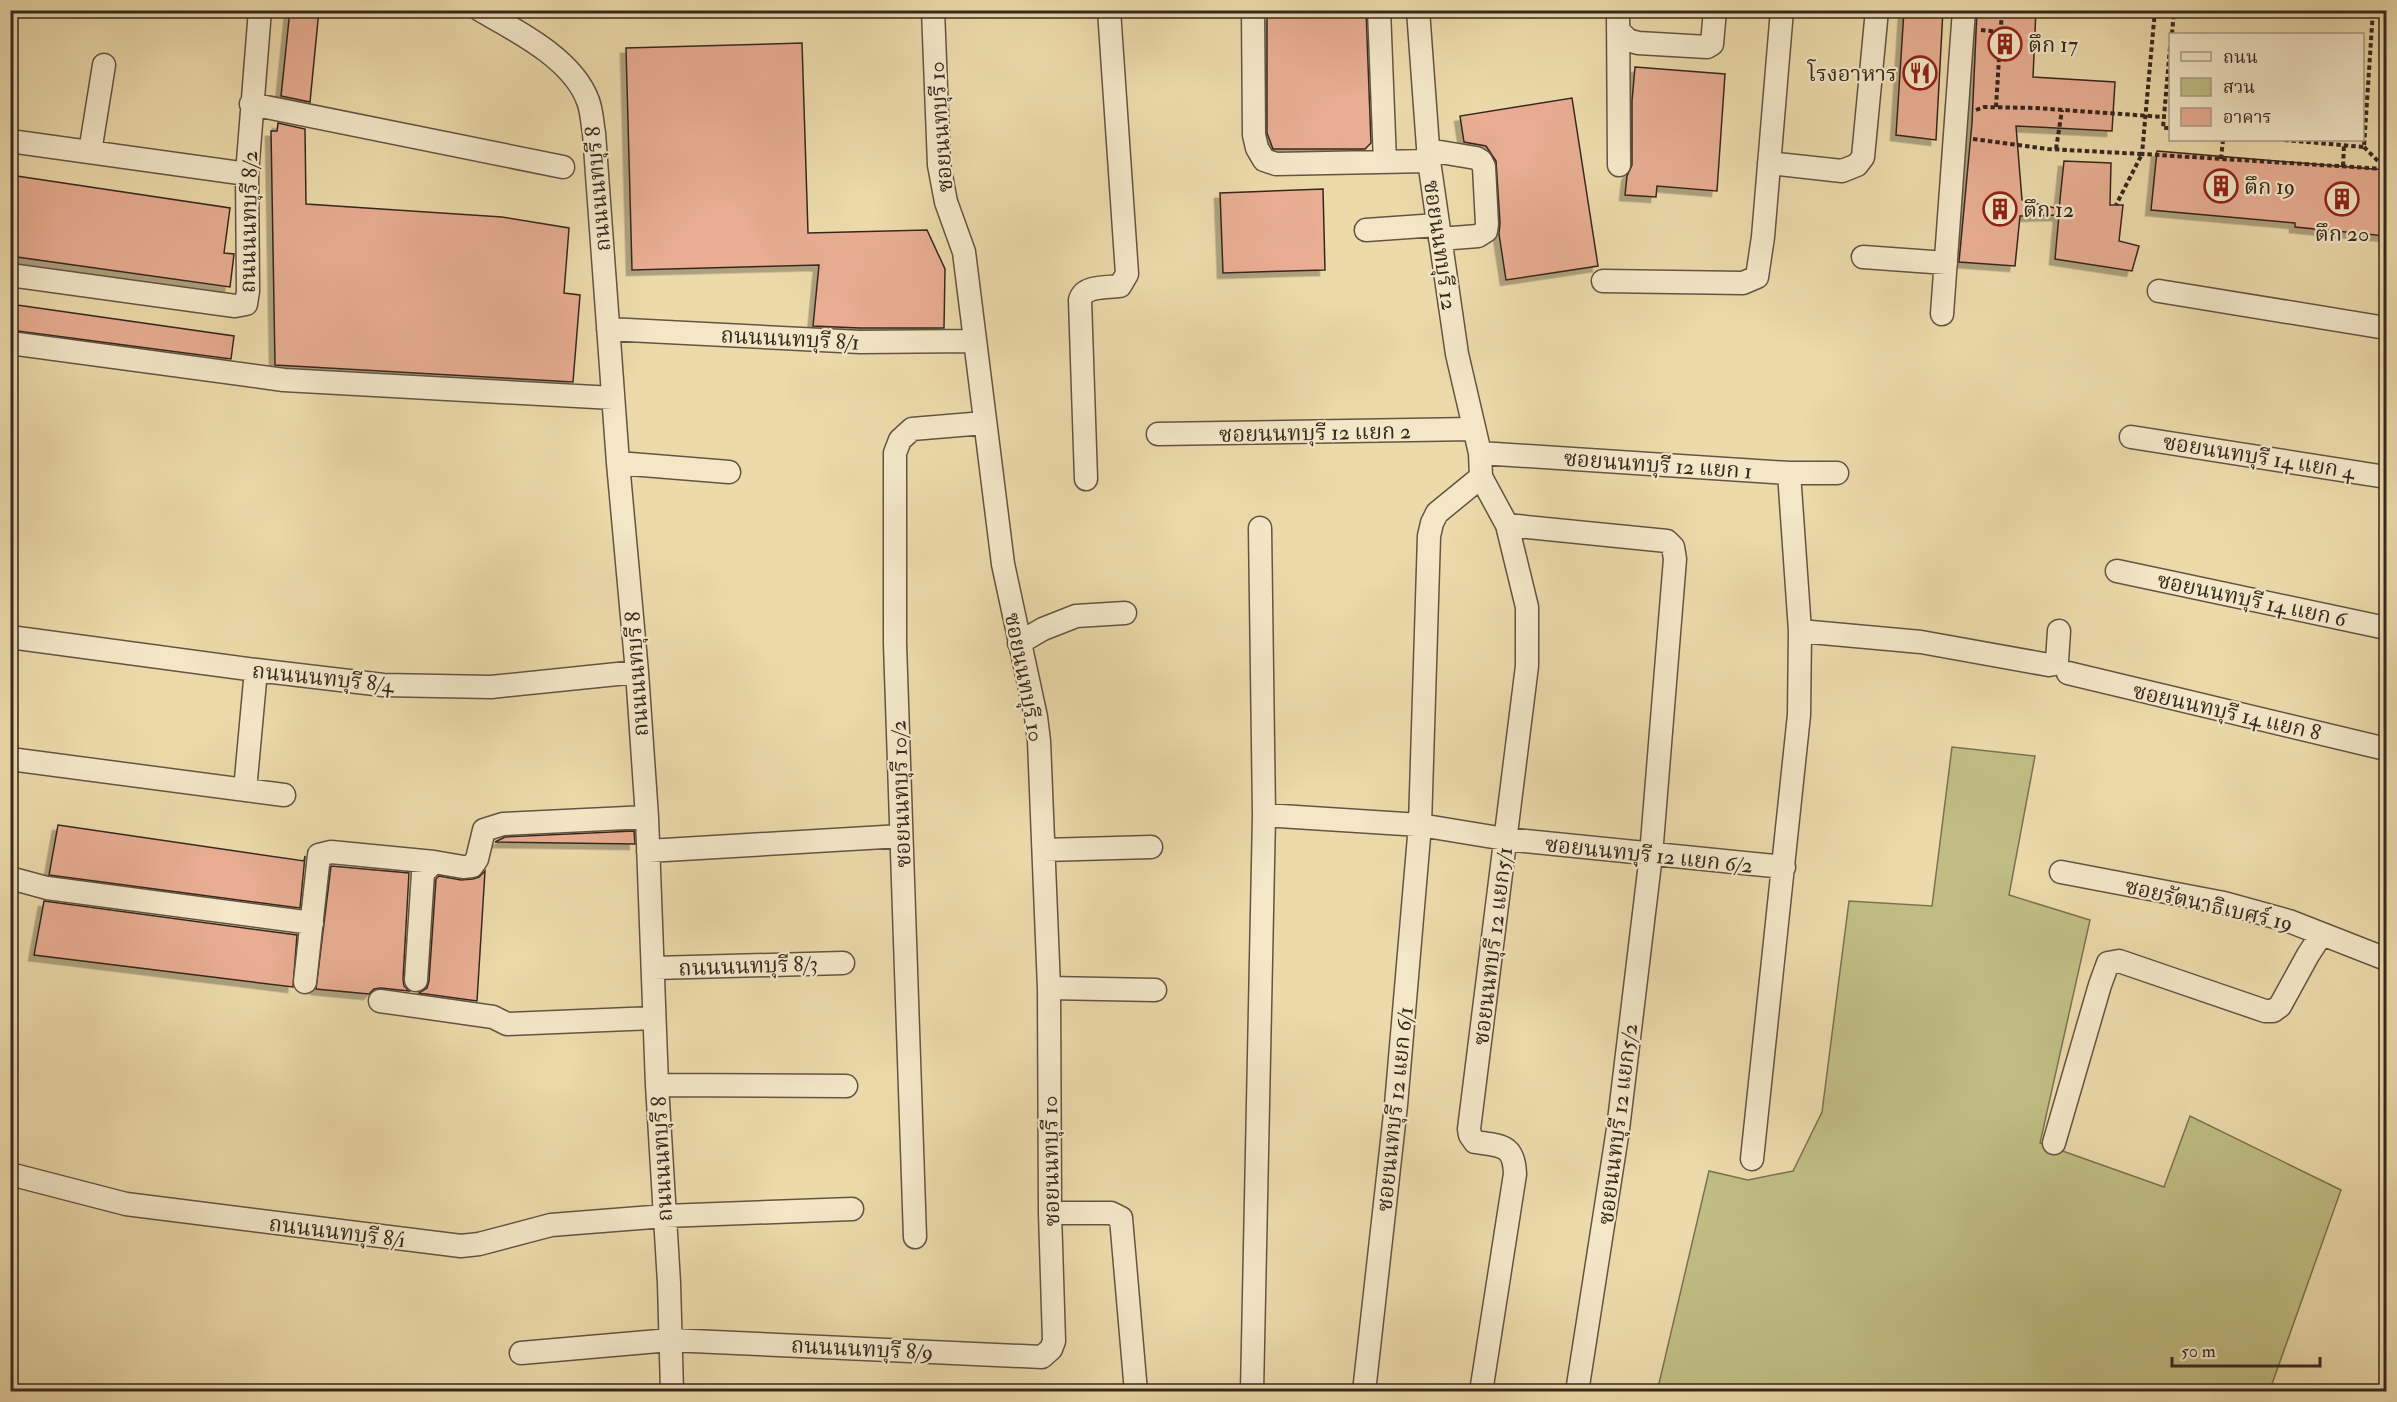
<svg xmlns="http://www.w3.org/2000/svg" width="2397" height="1402" font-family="'IM FELL Double Pica','Noto Serif Thai',serif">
<defs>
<filter id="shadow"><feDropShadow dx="-5.5" dy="5.5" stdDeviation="0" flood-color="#0004"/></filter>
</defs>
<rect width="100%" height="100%" fill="#ecdaab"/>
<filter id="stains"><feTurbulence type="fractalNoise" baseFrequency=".00333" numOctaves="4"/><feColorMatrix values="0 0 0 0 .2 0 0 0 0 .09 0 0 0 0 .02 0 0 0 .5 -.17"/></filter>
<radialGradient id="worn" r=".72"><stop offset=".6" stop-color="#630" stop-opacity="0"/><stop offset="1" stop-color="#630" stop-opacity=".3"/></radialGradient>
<path fill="#bfbd83" stroke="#7b7251" stroke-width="1.5" d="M1952 747 2035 756 2009 895 2090 920 2040 1143 2164 1187 2190 1116 2341 1190 2272 1384 2286 1391 1657 1392 1709 1171 1748 1180 1793 1171 1822 1112 1849 901 1932 906Z"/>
<path fill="#e8ad92" stroke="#37281f" stroke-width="1.5" filter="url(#shadow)" d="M290 10H319L310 102 281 96Z
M1280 10H1366L1371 143 1365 149H1273L1267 133V16L1280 15Z
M1904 10H1943L1936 140 1896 135Z
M1977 10H2036L2033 77 2115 82 2112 131 2016 126 2022 200 2059 209 2064 161 2111 163 2110 205H2123L2119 241 2139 246 2132 271 2055 259 2059 215 2020 216 2015 266 1959 262 1972 123Z
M802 43 808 233 927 230 945 269 944 328H860L813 326 819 265 632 270 626 48Z
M1635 67 1725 74 1717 191 1657 186 1656 197 1625 195 1627 176 1632 165V101Z
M1572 98 1598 266 1506 280 1499 234 1500 223 1496 161 1486 146 1464 142 1460 116Z
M278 123 305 129 306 204 502 217 569 228 564 293 580 295 573 382 275 365 271 131H277Z
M2157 151 2386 170V236L2295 227V223L2151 210Z
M10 175 230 208 224 253 234 254 230 287 10 256Z
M1323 189 1325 270 1223 273 1220 193Z
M10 304 234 336 231 359 10 330Z
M58 825 304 861 305 856 300 908 49 875Z
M634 831 635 844 495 842 505 837Z
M331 866 409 873 403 979 404 986 409 991 381 988 374 989 369 994 316 989Z
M485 871 477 1001 419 993 427 988 429 981 436 879 439 876 461 880 473 879 479 877Z
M44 901 297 935 293 987 34 955Z"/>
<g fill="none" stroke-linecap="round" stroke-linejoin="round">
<defs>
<path id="minor" d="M480 10C517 31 573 59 588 101 592 111 592 123 594 133L618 463 637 672 647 817 657 1085 669 1283 672 1392
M1253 10 1254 135 1257 148 1264 160 1276 164 1429 161
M1379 10 1385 162
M1418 10 1429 161 1457 354 1480 453 1481 477 1507 525 1527 607V666L1469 1129 1470 1135 1475 1142C1501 1146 1514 1144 1515 1174L1481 1392
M1618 10 1619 165
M1618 30 1628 40 1638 43 1707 47 1712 44 1715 10
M251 104 563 167
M10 141 247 174
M1428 150 1476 158 1481 161 1484 167 1487 224 1486 231 1478 236 1440 239
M90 152 104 65
M1769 163 1842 171 1857 165 1863 157 1877 10
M1366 230 1437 225
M1863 257 1946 263
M10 275 235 306 246 304 248 291 247 174 260 10
M1603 281 1743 283 1757 277 1763 237 1782 10
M2159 291 2386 328
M1942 314 1964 10
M608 329 860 342 973 341
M10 343 284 380 613 398
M1158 434 1473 429
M2131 437 2386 477
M1480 453 1789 473H1837
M618 463 729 472
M1086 479 1080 300C1084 285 1107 288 1120 286L1127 274 1109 10
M1507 525 1667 541 1673 547 1675 559 1651 855 1618 1129 1577 1392
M2117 571 2386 628
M1800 631 1921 642 2049 665 2055 664 2057 661 2059 631
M10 637 256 670 383 685 491 687 637 672
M1019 643 1043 629 1076 616 1125 613
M2068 673 2386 749
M10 759 284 795
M245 790 256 670
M1264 815 1420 825 1505 839 1784 867
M1044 850 1151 847
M648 851 901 836
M2061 872 2224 903 2289 921 2386 959
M10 878 47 888 312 923
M654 968 843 963
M416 980 423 873 434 862
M305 982 319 855 331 852 434 862 463 867 472 866 477 859 484 830 503 824 647 817
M1049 988 1155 990
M380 1001 493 1017 507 1024 654 1018
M657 1085 846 1086
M2054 1143 2100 985 2108 963 2119 961 2265 1011H2273L2280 1006 2308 955 2321 935
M1752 1159 1799 715 1800 631 1789 473
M10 1174 126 1204 461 1246 479 1244 551 1225 665 1216 852 1209
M1050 1213H1111L1121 1218 1136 1392
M915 1237 895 644V453L900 440 912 429 984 423
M521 1353 670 1340 1042 1357 1051 1349 1054 1341 1050 1213 1049 988 1039 741 1036 717 1003 564 964 252 946 202 939 165 933 10
M1252 1392 1264 815 1260 528
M1364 1392 1396 1105 1420 825 1429 536 1432 523 1437 513 1481 477"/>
</defs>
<use href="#minor" stroke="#645442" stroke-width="25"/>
<path stroke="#37281f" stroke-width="4" stroke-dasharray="4.5 3" stroke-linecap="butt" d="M2155 10 2142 154 2386 169
M1981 30 2001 32
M2172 34 2174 10
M2170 47 2163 128H2170
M1996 107 2002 10
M1976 110 1984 107 2035 108 2164 117
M1973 139 2048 149 2142 154 2116 205
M2284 140 2364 147 2373 10
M2364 147 2386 169
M2056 149 2062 110
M2221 159 2223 140
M2343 166 2344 145"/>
<use href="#minor" stroke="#f3e7c8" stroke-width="22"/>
</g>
<defs>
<symbol id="building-ring" viewBox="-11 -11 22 22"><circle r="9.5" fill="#f3e7c8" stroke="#8f2418" stroke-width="1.5"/><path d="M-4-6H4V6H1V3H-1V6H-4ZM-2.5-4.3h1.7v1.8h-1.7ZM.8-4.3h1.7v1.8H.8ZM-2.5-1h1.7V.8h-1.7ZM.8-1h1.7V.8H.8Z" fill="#8f2418"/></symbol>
<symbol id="restaurant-ring" viewBox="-11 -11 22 22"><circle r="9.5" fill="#f3e7c8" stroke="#8f2418" stroke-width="1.5"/><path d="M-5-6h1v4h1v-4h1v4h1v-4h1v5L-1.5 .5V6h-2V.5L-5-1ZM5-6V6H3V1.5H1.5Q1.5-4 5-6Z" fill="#8f2418"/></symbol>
</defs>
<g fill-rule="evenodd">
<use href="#building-ring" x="1986" y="25" width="38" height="38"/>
<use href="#restaurant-ring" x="1901" y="54" width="38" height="38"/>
<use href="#building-ring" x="2202" y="167" width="38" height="38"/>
<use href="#building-ring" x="2323" y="180" width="38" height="38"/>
<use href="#building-ring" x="1981" y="190" width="38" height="38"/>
</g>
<g text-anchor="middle" stroke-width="4.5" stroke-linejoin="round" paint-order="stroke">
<g font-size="22" fill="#37281f" stroke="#f3e7c8" text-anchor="start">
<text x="2028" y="52">ตึก 17</text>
<text x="1897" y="81" text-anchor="end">โรงอาหาร</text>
<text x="2244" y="194">ตึก 19</text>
<text x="2023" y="217">ตึก 12</text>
<text x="2342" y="241" text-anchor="middle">ตึก 20</text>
</g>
<g font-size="22" fill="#37281f" stroke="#f3e7c8">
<text transform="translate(940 127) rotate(-94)" y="8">ซอยนนทบุรี 10</text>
<text transform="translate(597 189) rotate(-95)" y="8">ถนนนนทบุรี 8</text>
<text transform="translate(248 222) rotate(-89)" y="8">ถนนนนทบุรี 8/2</text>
<text transform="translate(1441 245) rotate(82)" y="8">ซอยนนทบุรี 12</text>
<text transform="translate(790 338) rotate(3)" y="8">ถนนนนทบุรี 8/1</text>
<text transform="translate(1315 432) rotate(-1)" y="8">ซอยนนทบุรี 12 แยก 2</text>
<text transform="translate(2259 456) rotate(9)" y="8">ซอยนนทบุรี 14 แยก 4</text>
<text transform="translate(1658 464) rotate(4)" y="8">ซอยนนทบุรี 12 แยก 1</text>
<text transform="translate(2252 599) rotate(12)" y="8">ซอยนนทบุรี 14 แยก 6</text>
<text transform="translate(636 674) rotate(-94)" y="8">ถนนนนทบุรี 8</text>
<text transform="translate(323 677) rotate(6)" y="8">ถนนนนทบุรี 8/4</text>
<text transform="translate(1025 677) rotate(79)" y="8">ซอยนนทบุรี 10</text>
<text transform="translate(2227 711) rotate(13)" y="8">ซอยนนทบุรี 14 แยก 8</text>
<text transform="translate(900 794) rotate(-92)" y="8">ซอยนนทบุรี 10/2</text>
<text transform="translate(1649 854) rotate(6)" y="8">ซอยนนทบุรี 12 แยก 6/2</text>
<text transform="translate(2209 904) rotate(13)" y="8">ซอยรัตนาธิเบศร์ 19</text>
<text transform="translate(1492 946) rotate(-83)" y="8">ซอยนนทบุรี 12 แยก5/1</text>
<text transform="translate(748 965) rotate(-2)" y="8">ถนนนนทบุรี 8/3</text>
<text transform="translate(1394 1109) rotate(-84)" y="8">ซอยนนทบุรี 12 แยก 6/1</text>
<text transform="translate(1617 1124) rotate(-83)" y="8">ซอยนนทบุรี 12 แยก5/2</text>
<text transform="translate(661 1159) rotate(-93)" y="8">ถนนนนทบุรี 8</text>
<text transform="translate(1050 1161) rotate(-91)" y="8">ซอยนนทบุรี 10</text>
<text transform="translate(337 1231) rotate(7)" y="8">ถนนนนทบุรี 8/i</text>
<text transform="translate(862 1348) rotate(3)" y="8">ถนนนนทบุรี 8/9</text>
</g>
</g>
<rect width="2397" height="1402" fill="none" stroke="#ecdaab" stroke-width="36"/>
<rect x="12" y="12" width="2373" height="1378" fill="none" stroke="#37281f" stroke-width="3"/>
<rect x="18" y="18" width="2361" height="1366" fill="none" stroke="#37281f" stroke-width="1.5"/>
<rect x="2169" y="33" width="195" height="108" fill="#f3e7c8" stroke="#a89b84" stroke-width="1.5"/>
<rect x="2181" y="52" width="30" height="9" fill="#f3e7c8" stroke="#a89b84" stroke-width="1.5"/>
<text x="2223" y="63" font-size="18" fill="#37281f">ถนน</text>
<rect x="2181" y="78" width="30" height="18" fill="#bfbd83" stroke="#a89b84" stroke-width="1.5"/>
<text x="2223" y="93" font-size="18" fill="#37281f">สวน</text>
<rect x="2181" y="108" width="30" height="18" fill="#e8ad92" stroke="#a89b84" stroke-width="1.5"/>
<text x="2223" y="123" font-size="18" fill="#37281f">อาคาร</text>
<path d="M2172 1357v9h148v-9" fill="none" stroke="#37281f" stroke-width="3"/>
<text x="2181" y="1357" font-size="18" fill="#37281f" stroke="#f3e7c8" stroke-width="4.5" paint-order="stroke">50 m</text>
<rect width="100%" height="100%" filter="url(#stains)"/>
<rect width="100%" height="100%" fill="url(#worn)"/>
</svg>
